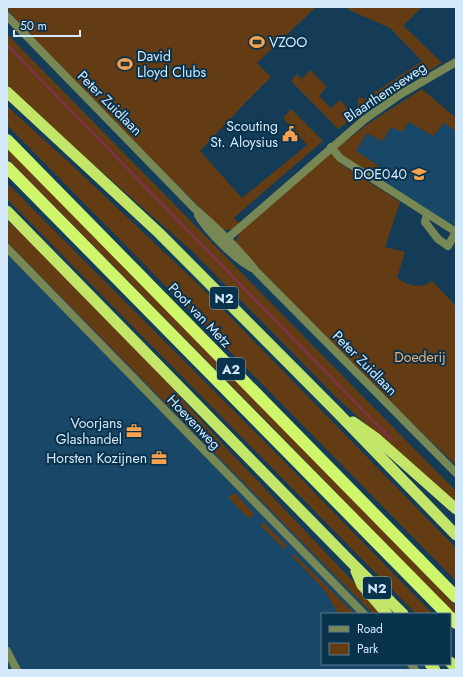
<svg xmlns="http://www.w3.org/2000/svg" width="463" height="677" font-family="Jost,sans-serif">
<rect width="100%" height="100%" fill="#153c57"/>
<path fill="#184767" d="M409 121 433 136 444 123 456 131V227L379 179 385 170 356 151 368 133Z
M7 238 378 614H322V664H423L426 670H7Z"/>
<path fill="#633c13" d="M7 7H316L257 63 271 77 246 102 200 151 242 198 307 145 283 118 291 109 323 141 237 215 234 218 239 223 233 229 222 230 55 62 7 9Z
M348 7H422L403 26 407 29 442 63 393 92 357 116 358 97 365 99 422 61 390 28 349 10Z
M7 34 456 491V506L337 398 193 252 86 158 7 85Z
M310 70 327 87 319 96 331 108 340 100 355 117 338 129 291 81 297 74 302 79Z
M422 89 456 118V131L444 123 433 136 409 122 402 132 391 127 382 141 367 133 356 151 385 170 379 179 338 153 337 148 369 123Z
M7 106 75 168 198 284 456 548V581L7 125Z
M7 147 294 439 456 606V616L289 444 7 158Z
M331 153 341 164 400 202 385 247 405 252 397 278C407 285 422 290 432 281L456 306V465C380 393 307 318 235 243L241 230Z
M7 183 277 454 433 614H416L7 199Z
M7 220 28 239 153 367 233 455 384 614H373L7 242Z
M235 493 254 514 249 519 228 497Z
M263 522 287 546 284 549 260 525Z
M294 554 354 613 338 614 326 592 292 556Z"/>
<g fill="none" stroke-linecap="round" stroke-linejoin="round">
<path stroke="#80324c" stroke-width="2.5" d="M7 45 391 439"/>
<path stroke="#788854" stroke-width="8" d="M331 147 340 158 456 232
M427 214 425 222 438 239 448 246 456 232
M222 243 365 119 401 94 456 62
M7 248 364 614
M7 651 17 670
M411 664 415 670"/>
<path stroke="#788854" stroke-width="8" d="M7 16 194 208C216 227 238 248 256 271L456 473
M198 215C207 231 235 259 252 268"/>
<path stroke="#c3e668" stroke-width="11" d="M7 92 159 233 337 412 456 535
M7 211 351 562 403 614
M353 422 377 439 456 509
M356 571 362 585 387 614
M450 662 456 668
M430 664 435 670"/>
<path stroke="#cff56a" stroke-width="12" d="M7 140 456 597
M7 167 447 614
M450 617 456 623"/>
</g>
<defs>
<symbol id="stadium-bare" viewBox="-9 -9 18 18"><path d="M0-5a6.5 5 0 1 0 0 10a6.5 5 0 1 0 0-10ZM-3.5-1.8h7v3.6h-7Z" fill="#f8a14a" stroke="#09324c" stroke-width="2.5" paint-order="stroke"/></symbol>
<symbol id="civic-bare" viewBox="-9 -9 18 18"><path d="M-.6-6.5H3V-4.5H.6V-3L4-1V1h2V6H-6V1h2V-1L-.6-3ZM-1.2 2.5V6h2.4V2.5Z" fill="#f8a14a" stroke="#09324c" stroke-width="2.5" paint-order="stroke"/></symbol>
<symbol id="school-bare" viewBox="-9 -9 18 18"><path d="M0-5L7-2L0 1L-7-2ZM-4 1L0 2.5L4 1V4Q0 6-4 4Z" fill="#f8a14a" stroke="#09324c" stroke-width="2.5" paint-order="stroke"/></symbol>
<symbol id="office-bare" viewBox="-9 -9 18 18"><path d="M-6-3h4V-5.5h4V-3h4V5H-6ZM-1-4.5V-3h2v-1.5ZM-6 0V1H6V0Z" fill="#f8a14a" stroke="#09324c" stroke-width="2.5" paint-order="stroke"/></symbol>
</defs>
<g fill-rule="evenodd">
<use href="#stadium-bare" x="246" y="31" width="22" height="22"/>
<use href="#stadium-bare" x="114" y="53" width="22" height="22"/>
<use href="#civic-bare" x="279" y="123" width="22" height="22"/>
<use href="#school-bare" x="408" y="163" width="22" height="22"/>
<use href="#office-bare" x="123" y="420" width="22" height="22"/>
<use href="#office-bare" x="148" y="447" width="22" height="22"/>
</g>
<g text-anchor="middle" stroke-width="4" stroke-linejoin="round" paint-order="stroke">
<g fill="#09324c" stroke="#97b2c6" stroke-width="1">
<rect x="210" y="287" width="28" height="22" rx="3"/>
<rect x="217" y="358" width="28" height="22" rx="3"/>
<rect x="363" y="577" width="28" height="22" rx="3"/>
</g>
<g font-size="13" font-weight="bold" fill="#d4e9fa">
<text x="224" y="303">N2</text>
<text x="231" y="374">A2</text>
<text x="377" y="593">N2</text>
</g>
<g font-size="14" fill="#d4e9fa" stroke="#09324c" text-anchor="end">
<text x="269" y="47" text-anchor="start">VZOO</text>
<text x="137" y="61" text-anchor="start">David<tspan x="137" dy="16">Lloyd Clubs</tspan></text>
<text x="278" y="131">Scouting<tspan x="278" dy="16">St. Aloysius</tspan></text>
<text x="407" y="179">DOE040</text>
<text x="122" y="428">Voorjans<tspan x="122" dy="16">Glashandel</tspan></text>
<text x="147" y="463">Horsten Kozijnen</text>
</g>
<g font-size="14" fill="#d4e9fa" stroke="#09324c">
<text transform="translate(385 92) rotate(-34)" y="5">Blaarthemseweg</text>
<text transform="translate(110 103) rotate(45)" y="5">Peter Zuidlaan</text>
<text transform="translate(200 315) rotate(46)" y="5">Poot van Metz</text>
<text transform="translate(365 363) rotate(45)" y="5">Peter Zuidlaan</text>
<text transform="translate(194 422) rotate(46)" y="5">Hoevenweg</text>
</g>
<g font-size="14" fill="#f4af71" stroke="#09324c">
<text x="420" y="362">Doederij</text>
</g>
</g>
<rect width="463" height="677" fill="none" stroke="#d4e9fa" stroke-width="16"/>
<rect x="321" y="613" width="130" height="52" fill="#09324c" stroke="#5a7b92"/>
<rect x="329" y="626" width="20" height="6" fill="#788854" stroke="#5a7b92"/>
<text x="357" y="633" font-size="12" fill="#d4e9fa">Road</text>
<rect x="329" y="643" width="20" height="12" fill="#633c13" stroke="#5a7b92"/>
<text x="357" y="653" font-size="12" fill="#d4e9fa">Park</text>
<path d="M14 30v6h66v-6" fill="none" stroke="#d4e9fa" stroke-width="2"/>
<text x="20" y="30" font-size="12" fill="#d4e9fa" stroke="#09324c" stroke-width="3" paint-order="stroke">50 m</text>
</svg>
